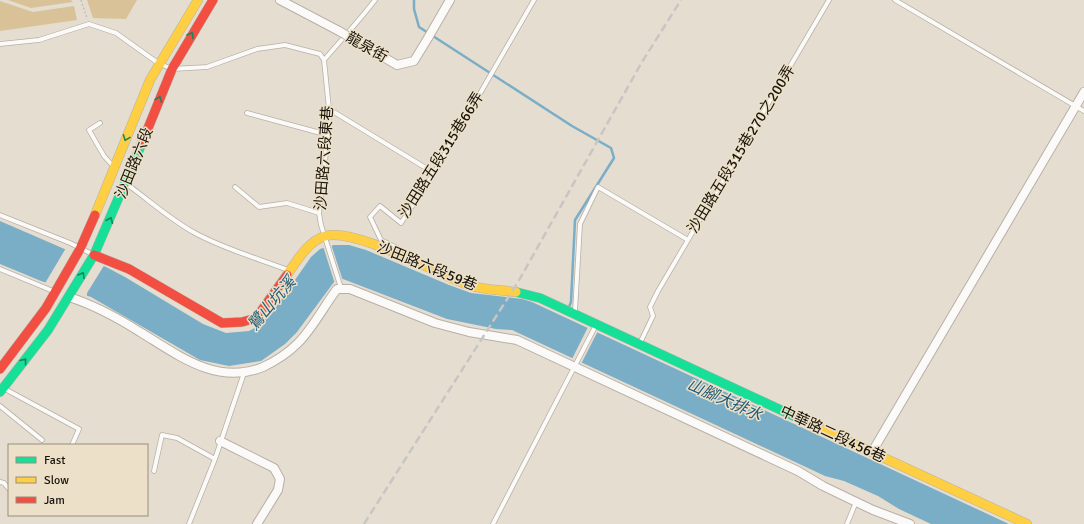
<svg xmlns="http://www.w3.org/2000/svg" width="1084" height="524" font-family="Signika,'Noto Sans TC',sans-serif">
<rect width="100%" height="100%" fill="#e5ddd0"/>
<path fill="#d9c297" d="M8 0H71L73 2 31 8Z
M87 0H137L126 19 93 18Z
M0 1 33 12 74 6 77 20 0 31Z"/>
<path fill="#7aadc6" d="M0 221 106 267 125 277 203 324 226 333 249 331 260 325 276 307 311 257 320 249 334 245H349L366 250 449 285 471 293 522 299 532 302 1009 524H931L899 509 878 496 844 481 825 476 512 330 496 329 447 319 343 279 334 282 297 332 285 344 261 361 229 366 200 360 91 297 41 281 0 264Z"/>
<path fill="#e5ddd0" d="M331 244 343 281 335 284 323 246Z
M66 248 105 264 87 293V298L44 285Z
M588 327 598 331 581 364 572 359Z"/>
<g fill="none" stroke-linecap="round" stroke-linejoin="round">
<path stroke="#7aadc6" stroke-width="2.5" d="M414 0V9L419 27 572 126 611 148 614 158 575 220 571 302 569 307"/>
<defs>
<path id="lane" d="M895 0 1084 111
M0 44 39 40 89 24 116 33 158 63 172 69 207 67 257 49 285 45 320 54 324 60 329 109 328 135 319 213 321 225 341 288
M324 60C341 40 359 21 375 0
M329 109 434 173
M247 113 328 135
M100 123 89 130 104 156 113 166
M128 185C150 201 171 220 195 233 224 249 257 258 288 270
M235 187 259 207 287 203 319 213
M0 215 70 243 92 254
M401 250 381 240 370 217 380 206 401 223 434 173 534 0
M0 269 53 291
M575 312 580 224 598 187 688 240
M640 343 653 316 650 307 658 291 829 0
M5 389 79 429 72 445
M0 406 42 440
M154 471 162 435 177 438 215 459
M0 482 4 483 9 489
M189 524 215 459 244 373
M493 524 596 325
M847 524 856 502"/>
<path id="street" d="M280 0 339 31
M428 38 450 0
M69 297C94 305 118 318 140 332 178 355 217 386 263 367 276 361 288 353 298 343 313 328 324 306 337 289H350L435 323 469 332 517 340 798 471 823 486 873 510 910 524
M220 441 274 468 280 479 278 490 257 524
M872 452 1084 92"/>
<path id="fast" d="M516 292 540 298 813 425
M0 392 48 330 94 255 142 143"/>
<path id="slow" d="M95 215 150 80 198 0
M287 275C296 262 308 241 325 236 357 228 435 273 468 285 483 290 500 290 516 292
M813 425 1027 524"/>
<path id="jam" d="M142 143 172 69 213 0
M94 255 129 269 222 323 242 322 253 319 259 314 287 275
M0 369 46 308 80 249 95 215"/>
</defs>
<use href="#lane" stroke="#b6b0a6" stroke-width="5.5"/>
<use href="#street" stroke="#b6b0a6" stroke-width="10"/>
<use href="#fast" stroke="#b6b0a6" stroke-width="10"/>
<use href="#slow" stroke="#b6b0a6" stroke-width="10"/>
<use href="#jam" stroke="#b6b0a6" stroke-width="10"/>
<path stroke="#c2bfbc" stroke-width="1.5" stroke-dasharray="2 2" stroke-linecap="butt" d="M81 0 87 18"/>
<use href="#lane" stroke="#fbfaf8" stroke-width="4"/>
<use href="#street" stroke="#fbfaf8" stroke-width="8"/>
<use href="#fast" stroke="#16e098" stroke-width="9"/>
<use href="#slow" stroke="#ffcf43" stroke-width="9"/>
<use href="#jam" stroke="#f24e42" stroke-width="9"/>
<path stroke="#c8c6c2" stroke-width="2.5" stroke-dasharray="8 4" stroke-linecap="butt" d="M364 524 518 282 642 62 681 0"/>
<defs>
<path id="street-bridge" d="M339 31 397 65 414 61 428 38"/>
</defs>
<use href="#street-bridge" stroke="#b6b0a6" stroke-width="10" stroke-linecap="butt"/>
<use href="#street-bridge" stroke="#fbfaf8" stroke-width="8"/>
</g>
<defs><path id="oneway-chevron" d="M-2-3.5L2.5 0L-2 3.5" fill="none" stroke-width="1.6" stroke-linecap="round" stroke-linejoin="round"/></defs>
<g stroke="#178459">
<use href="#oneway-chevron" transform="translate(191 35) rotate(-60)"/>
<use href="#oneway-chevron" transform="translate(159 99) rotate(-69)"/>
<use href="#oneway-chevron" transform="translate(126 138) rotate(111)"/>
<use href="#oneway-chevron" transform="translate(110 220) rotate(-67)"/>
<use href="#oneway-chevron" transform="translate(82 275) rotate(-59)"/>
<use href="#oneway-chevron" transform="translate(24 361) rotate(-52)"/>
</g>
<g text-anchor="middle" stroke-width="3" stroke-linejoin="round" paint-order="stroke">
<g font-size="15" fill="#19140c" stroke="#ede0c8">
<text transform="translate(367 47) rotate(30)" y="5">龍泉街</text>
<text transform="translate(741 149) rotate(-59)" y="5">沙田路五段315巷270之200弄</text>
<text transform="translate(441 155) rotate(-58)" y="5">沙田路五段315巷66弄</text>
<text transform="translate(324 158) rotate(-86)" y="5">沙田路六段東巷</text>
<text transform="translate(134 163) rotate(-68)" y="5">沙田路六段</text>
<text transform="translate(427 266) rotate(22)" y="5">沙田路六段59巷</text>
<text transform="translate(833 434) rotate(25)" y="5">中華路二段456巷</text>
</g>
<g font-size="16" font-style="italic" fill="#225c79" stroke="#ede0c8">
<text transform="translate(271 303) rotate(-50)" y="6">鷺山坑溪</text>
<text transform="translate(725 399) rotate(24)" y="6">山腳大排水</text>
</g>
</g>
<rect x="8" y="444" width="140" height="72" fill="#ede0c8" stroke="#988e7d"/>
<rect x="16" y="457" width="20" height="6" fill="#16e098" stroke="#988e7d"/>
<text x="44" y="464" font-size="12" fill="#19140c">Fast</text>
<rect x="16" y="477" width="20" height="6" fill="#ffcf43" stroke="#988e7d"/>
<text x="44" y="484" font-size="12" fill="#19140c">Slow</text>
<rect x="16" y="497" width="20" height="6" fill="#f24e42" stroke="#988e7d"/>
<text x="44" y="504" font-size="12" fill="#19140c">Jam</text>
</svg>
